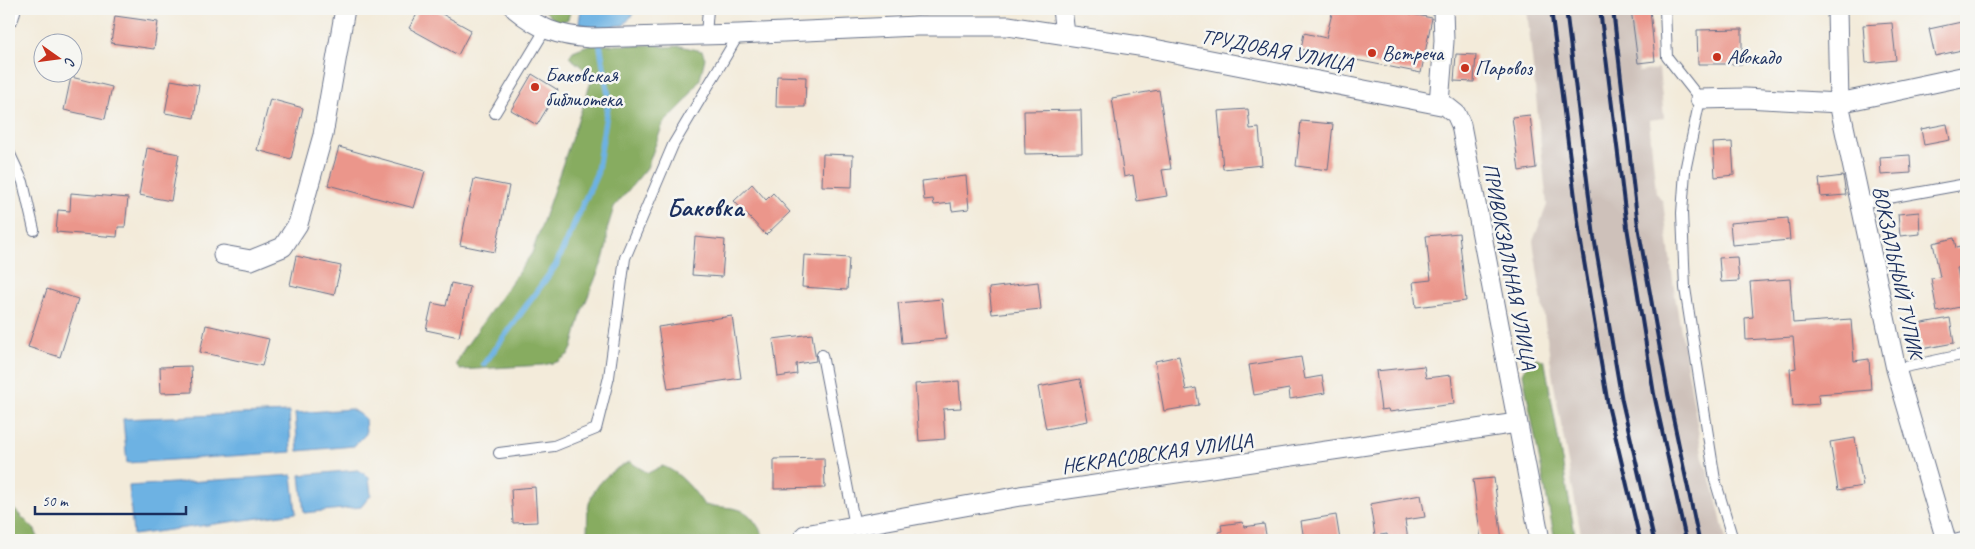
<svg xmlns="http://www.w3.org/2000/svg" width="1975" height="549" font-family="Caveat,sans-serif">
<rect width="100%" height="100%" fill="#f6f6f2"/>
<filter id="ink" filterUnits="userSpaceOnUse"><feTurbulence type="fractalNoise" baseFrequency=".02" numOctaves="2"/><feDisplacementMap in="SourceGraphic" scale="10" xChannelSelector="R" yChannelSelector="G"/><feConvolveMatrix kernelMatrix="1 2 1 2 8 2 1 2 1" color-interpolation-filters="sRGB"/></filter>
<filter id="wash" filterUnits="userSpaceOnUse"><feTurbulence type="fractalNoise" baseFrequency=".0096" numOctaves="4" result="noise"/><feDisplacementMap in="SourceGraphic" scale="20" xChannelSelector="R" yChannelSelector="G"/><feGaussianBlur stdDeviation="1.12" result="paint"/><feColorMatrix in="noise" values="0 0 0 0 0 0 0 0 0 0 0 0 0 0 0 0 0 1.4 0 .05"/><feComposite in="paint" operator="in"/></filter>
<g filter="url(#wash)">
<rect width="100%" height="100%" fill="#f3ebda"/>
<path fill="#cec1ba" d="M1527 9H1631L1639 72 1659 69 1664 118 1649 120 1656 192 1663 202 1675 296 1703 458 1714 490 1726 540H1582L1553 379 1533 241 1547 205Z"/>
<path fill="#87ac61" stroke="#516e60" d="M543 9H571L568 19 558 24Z
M588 45H657L665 47 680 46 702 51 705 58 700 79 684 103 663 124 647 168 614 207 607 230V245L603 260 582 311 572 348 569 354 557 362 543 365 460 370 456 364 464 349 532 253 593 76 569 57 573 51Z
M1536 358 1543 360 1545 363 1576 540H1555L1523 374C1525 366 1528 362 1536 358Z
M630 462 648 473 662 466C679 471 695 491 704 505 744 510 746 504 766 540H586C588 529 587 519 588 508 592 487 610 469 630 462Z
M9 504 35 530 39 540H9Z"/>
<path fill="#6db2e3" stroke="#4470a0" d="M581 9H637L624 25C610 26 592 30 579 23Z
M351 409 365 418 366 434 354 446 298 451 295 413Z
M289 412 291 452 127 463 123 419Z
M358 470 369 477 371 495 361 507 304 513 300 475Z
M292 475 296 513 133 535 129 486Z"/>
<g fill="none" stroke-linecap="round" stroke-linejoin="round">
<path stroke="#6db2e3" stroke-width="6" d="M484 364 556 265 597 173 609 99 600 45"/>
</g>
<g id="blocks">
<path fill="#eb968b" d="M420 9H433L471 30 458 55 409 28Z
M1333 9H1386L1432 18 1421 73 1301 49 1304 33 1326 38Z
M1631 9H1650L1655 61 1638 63Z
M115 16 158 22 154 49 111 43Z
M1966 21V49L1935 56 1929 29Z
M1892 23 1896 60 1866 63 1863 25Z
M1742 29V64H1698L1697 30Z
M1456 54 1476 55 1474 82 1454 81Z
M532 74 558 90 537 125 511 110Z
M777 76 806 77 805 107H776Z
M71 77 112 87 105 119 64 110Z
M171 80 199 85 194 118 165 113Z
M1159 90 1171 169 1162 170 1167 196 1137 201 1133 175 1124 177 1112 98Z
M270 99 303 108 291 159 257 150Z
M1248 109 1250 129 1259 128 1262 165 1223 169 1218 111Z
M1081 110 1082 153 1025 154 1024 111Z
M1530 115 1536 168 1519 171 1512 117Z
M1301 121 1333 124 1328 170 1296 166Z
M1947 124 1950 140 1924 145 1921 129Z
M1732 142 1734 175 1715 177 1713 143Z
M339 147 425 171 414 208 328 185Z
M147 148 179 154 171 201 139 195Z
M823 154 853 155 852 187 822 186Z
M1910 155 1911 173 1881 175 1880 157Z
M966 176 969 209 952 211 951 203 934 205 933 199 924 200 922 181Z
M1843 176 1846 195 1821 197 1819 179Z
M474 179 509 186 495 252 460 245Z
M752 184 766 200 773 193 790 212 766 235 734 201Z
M71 193 128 198 125 227H118L117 237 56 232 58 210 70 211Z
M1919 212 1920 234 1900 236 1898 214Z
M1788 218 1790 240 1732 245 1730 223Z
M1459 233 1466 301 1416 307 1413 282 1431 280 1426 236Z
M695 237 725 240 722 277 692 275Z
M1954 238 1956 248 1964 246 1966 260V266L1957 268 1964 306 1937 312 1931 278 1940 277 1933 243Z
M804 255 849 258 847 290 802 287Z
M296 256 341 266 334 295 290 285Z
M1737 257 1739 281 1721 282 1719 258Z
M1790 279 1793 323 1851 319 1854 361 1869 359 1871 390 1818 394 1819 404 1793 406 1790 369 1796 368 1793 337 1746 340 1745 318 1753 317 1750 282Z
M1038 282 1041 309 992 314 989 288Z
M451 283 470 287 459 337 426 330 432 303 446 306Z
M47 289 78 299 60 357 28 347Z
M942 299 946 339 902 343 898 303Z
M732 316 741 378 668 389 658 327Z
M1950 318 1954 343 1922 349 1917 324Z
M206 325 269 339 262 366 200 352Z
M812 334 816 361 796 364 797 374 778 377 773 339Z
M1179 356 1186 390 1196 388 1199 405 1164 411 1155 361Z
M1301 357 1305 379 1322 376 1325 393 1290 399 1289 389 1254 395 1249 365Z
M191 366 192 392 161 393 160 367Z
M1424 366 1426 378 1451 375 1454 404 1389 412 1388 409 1381 410 1376 371Z
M1080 379 1088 421 1046 429 1038 387Z
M959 381 961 408 943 409 945 439 919 441 915 384Z
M1855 438 1863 486 1838 490 1830 442Z
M824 458 825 488 774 489V459Z
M1494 478 1502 540H1481L1473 480Z
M535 487 537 522 513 523 511 489Z
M1421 495 1425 517 1405 520 1408 540H1388L1387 534 1375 536 1370 504Z
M1336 515 1340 540H1304L1301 521Z
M1243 522 1244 527 1264 524 1267 540H1219L1218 532 1222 531 1221 525Z"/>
</g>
</g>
<g filter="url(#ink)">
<use href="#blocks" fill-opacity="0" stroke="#677189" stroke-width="1"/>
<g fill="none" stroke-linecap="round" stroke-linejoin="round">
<defs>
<path id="lane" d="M1665 9 1667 57 1700 99 1685 171 1682 213 1685 288 1715 480 1733 540
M706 35 708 9
M495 113 545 30
M9 152 23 182 34 230
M1861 203 1966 184
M822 355 855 526
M1896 369 1966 354
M499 453 554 446 596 429 609 377 625 258 673 145 739 34
M1954 540 1966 537"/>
<path id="street" d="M515 9C539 29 558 36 590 38L739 34 917 26H1008L1139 46 1446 106 1456 114 1461 125 1540 540
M1062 9 1065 34
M1837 9 1839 103 1896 369 1946 540
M9 17 11 9
M1700 99 1745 98 1839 103 1966 76
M1439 103 1444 41 1443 9
M223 255 251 260 283 247 298 224 323 135 345 9
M805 535 1020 496 1517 423"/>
</defs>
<use href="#lane" stroke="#677189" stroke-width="12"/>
<use href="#street" stroke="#677189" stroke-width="21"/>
<use href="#lane" stroke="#fff" stroke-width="10"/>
<use href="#street" stroke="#fff" stroke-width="19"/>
<path stroke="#1b2f5e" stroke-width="4" d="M1551 9 1580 237 1608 405 1640 540
M1566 9 1594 237 1622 401 1654 540
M1600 9 1627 227 1654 394 1686 540
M1613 9 1638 226 1668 394 1699 540"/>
</g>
</g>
<g fill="#c8321e" stroke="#f6f6f2" stroke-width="2">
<circle cx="1372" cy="53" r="5"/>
<circle cx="1717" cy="57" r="5"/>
<circle cx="1465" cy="68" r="5"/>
<circle cx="535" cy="87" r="5"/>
</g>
<g text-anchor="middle" stroke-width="5" stroke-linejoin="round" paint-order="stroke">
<g font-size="21" fill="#1b2f5e" stroke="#f6f6f2">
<text transform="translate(1277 50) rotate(11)" y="7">ТРУДОВАЯ УЛИЦА</text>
<text transform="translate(1510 266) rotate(79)" y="7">ПРИВОКЗАЛЬНАЯ УЛИЦА</text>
<text transform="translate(1898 272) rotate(78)" y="7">ВОКЗАЛЬНЫЙ ТУПИК</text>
<text transform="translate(1157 453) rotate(-8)" y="7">НЕКРАСОВСКАЯ УЛИЦА</text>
</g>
<g font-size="21" fill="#1b2f5e" stroke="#f6f6f2" text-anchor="start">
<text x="1382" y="60">Встреча</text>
<text x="1727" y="64">Авокадо</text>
<text x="1475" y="75">Паровоз</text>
<text x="545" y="82">Баковская<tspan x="545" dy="24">библиотека</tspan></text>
</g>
<g font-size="26" font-weight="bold" fill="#1b2f5e" stroke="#f6f6f2">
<text x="705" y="216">Баковка</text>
</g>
</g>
<rect width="1975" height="549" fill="none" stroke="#f6f6f2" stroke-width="30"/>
<g transform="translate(58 58) rotate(104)"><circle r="24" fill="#f6f6f2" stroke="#9ea6b7"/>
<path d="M0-4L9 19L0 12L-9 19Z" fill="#c8321e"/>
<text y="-8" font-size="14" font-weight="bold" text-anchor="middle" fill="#1b2f5e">С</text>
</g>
<path d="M35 506v8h151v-8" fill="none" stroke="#1b2f5e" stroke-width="2.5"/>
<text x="42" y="506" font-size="15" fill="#1b2f5e" stroke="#f6f6f2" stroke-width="4" paint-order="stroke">50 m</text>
</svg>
